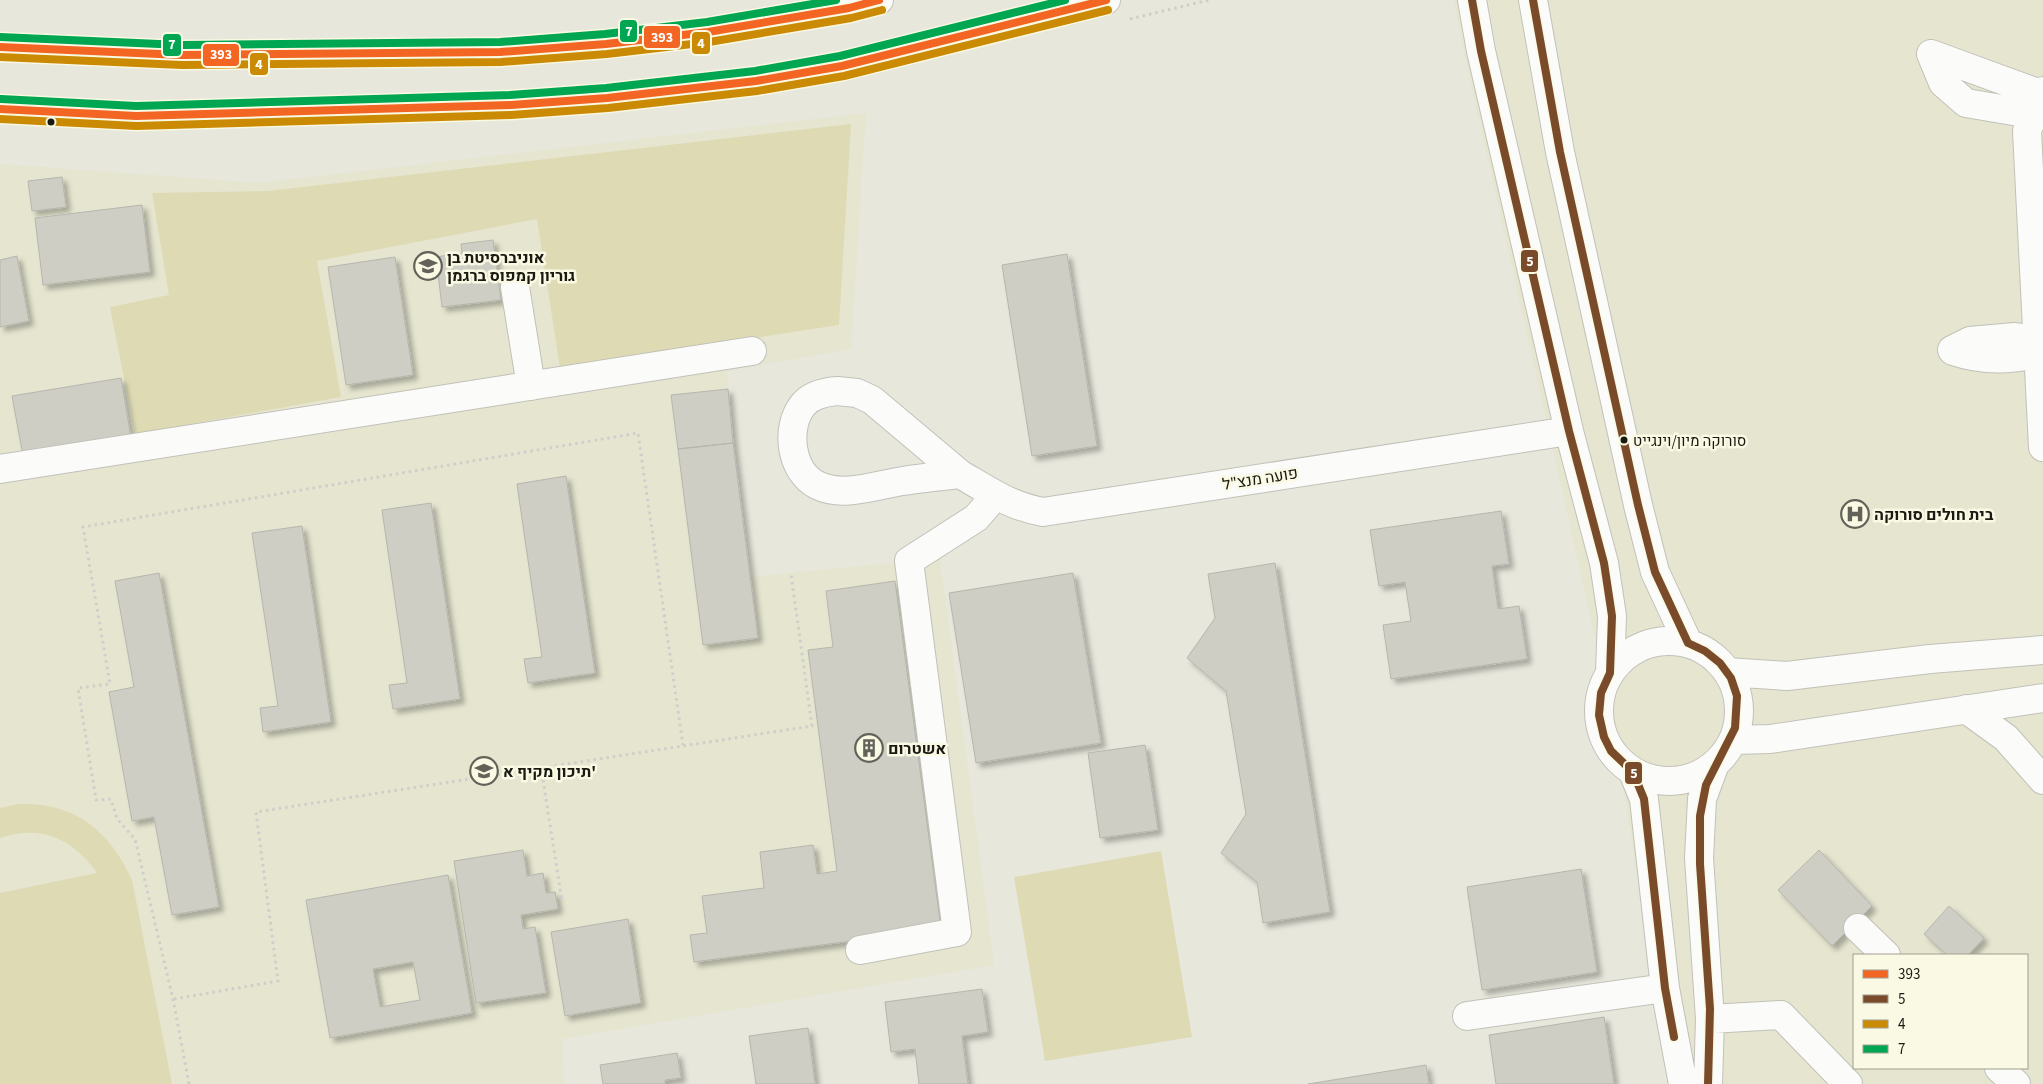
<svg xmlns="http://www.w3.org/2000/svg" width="2043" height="1084" font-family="'Source Sans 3',Heebo,sans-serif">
<defs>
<filter id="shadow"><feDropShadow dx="4.5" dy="4.5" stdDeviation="2.5" flood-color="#0004"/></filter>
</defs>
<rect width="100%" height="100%" fill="#e7e7dc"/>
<path fill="#e5e5d0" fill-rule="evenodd" d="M1454 0H2043V1084H1669L1613 718 1463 48ZM1854 955H2027V1068H1854Z
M866 113 851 349 727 371 733 443 751 577 940 558 994 965 562 1039 564 1084H0V164L258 183Z"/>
<path fill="#dedbb4" d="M851 124 839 325 560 368 537 219 317 261 341 397 135 434 110 307 169 295 152 193 268 191Z
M19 804C75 802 110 831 132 880L172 1084H0V893L97 873C73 839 41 824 0 838V808Z
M1161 851 1192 1037 1045 1061 1014 877Z"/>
<path fill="#cecec5" stroke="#b6b6ae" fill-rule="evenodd" filter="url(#shadow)" d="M62 177 66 207 32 211 28 181Z
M142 205 150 272 43 285 35 218Z
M493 240 501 300 442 307 436 257 462 253 461 244Z
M1067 254 1097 446 1032 456 1002 265Z
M17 256 29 321 0 327V260Z
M395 257 413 375 346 385 328 267Z
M121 378 131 438 23 456 12 396Z
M728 389 733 443 678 449 671 395Z
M733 443 758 638 703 645 678 449Z
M566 476 595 673 528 683 524 659 542 657 517 484Z
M431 503 460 699 393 709 389 685 407 683 382 510Z
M1501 511 1509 564 1492 566 1498 609 1519 606 1527 659 1391 679 1383 625 1411 621 1405 582 1379 586 1370 530Z
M302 526 331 722 263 732 260 708 278 706 252 533Z
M1275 563 1330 912 1263 923 1257 882 1221 853 1246 814 1226 691 1187 658 1215 618 1208 574Z
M159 573 219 907 172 915 154 817 132 821 109 692 134 687 115 581Z
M1073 573 1101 743 976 763 949 593Z
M895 581 941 929 694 962 690 935 707 933 702 896 764 888 760 852 813 845 817 874 837 871 808 650 833 647 826 591Z
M1145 745 1158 830 1100 838 1088 753Z
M523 850 527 876 543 873 546 893 555 892 558 909 521 915 523 929 535 927 546 993 476 1003 454 861Z
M1819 850 1872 906 1832 946 1778 890Z
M1581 869 1597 972 1482 990 1467 887Z
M448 875 472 1013 330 1038 306 900ZM413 962 420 1000 380 1007 373 969Z
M1949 906 1984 938 1968 955H1947L1924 934Z
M628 919 641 1003 565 1016 551 932Z
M982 989 988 1032 962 1036 968 1084H919L915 1049 891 1052 885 1002Z
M1604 1017 1614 1084H1496L1489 1035Z
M808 1028 815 1084H756L749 1036Z
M677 1053 681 1078 665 1080V1084H603L600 1065Z
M1426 1065 1429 1084H1308Z"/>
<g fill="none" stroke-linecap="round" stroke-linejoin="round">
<defs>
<path id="minor" d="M1472 0 1481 51 1569 431 1604 563 1612 616 1610 673
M1533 0 1560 152 1638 505 1655 572 1688 643
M1931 54 1943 83 1966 103 2043 116
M1931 54 2043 95
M2043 91 2040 93 2027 131 2043 447
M515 287 531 386
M1952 350 1970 341 2015 337 2043 341
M1953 351C1983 361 2013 361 2043 351
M837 391 857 393 872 400 960 474C941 476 922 478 903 481 876 485 843 498 817 485 790 471 785 427 803 405 811 395 825 392 837 391Z
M0 469 752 351
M960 474C989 491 1010 506 1043 512L1569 431
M1599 711a70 70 0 1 1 140 0a70 70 0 1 1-140 0Z
M1727 672 1787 676 1930 659 2043 650
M1966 709 2006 738 2043 780
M1733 740 1770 739 2043 698
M1633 772 1644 799 1665 988 1683 1084
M1858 928 1886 955
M860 950 957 932 909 561 976 518 996 495
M1467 1016 1665 988
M1710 1019 1781 1015 1848 1084
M1999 1068 2016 1084
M1708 1084 1710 1019 1699 858 1702 799 1715 764"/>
<path id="major" d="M0 47 182 55 500 52 606 44 708 32 849 8 879 0
M0 109 136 116 511 105 607 98 756 81 842 66 1106 0"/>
</defs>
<use href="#minor" stroke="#c2c1b9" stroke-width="30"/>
<use href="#major" stroke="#c2c1b9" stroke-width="30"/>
<path stroke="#cececb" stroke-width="3" stroke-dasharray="2.5 4" stroke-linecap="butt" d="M1130 19 1209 0
M541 767 562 901
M174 999 278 981 256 812 812 726 791 574
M189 1084 173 999 135 839 117 819 111 799 96 800 78 688 110 684 83 527 638 433 683 745"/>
<use href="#minor" stroke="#fbfbfa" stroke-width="28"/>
<use href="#major" stroke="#fbfbfa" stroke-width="28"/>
<defs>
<path id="bus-1" d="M0 47 182 55 500 52 606 44 708 32 849 8 879 0
M0 109 136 116 511 105 607 98 756 81 842 66 1106 0"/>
<path id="bus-2" d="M1472 0 1481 51 1569 431 1604 563 1612 616 1610 673 1601 693 1599 715 1604 737 1611 751 1633 772 1644 799 1665 988 1674 1037
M1533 0 1560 152 1638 505 1655 572 1688 643 1705 651 1720 663 1731 678 1737 696 1735 728 1706 785 1700 816V864L1710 1009 1708 1084"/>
<path id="bus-3" d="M0 57 182 65 501 62 607 54 709 42 851 18 882 10
M0 119 136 126 511 115 608 108 757 91 844 76 1108 10"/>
<path id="bus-4" d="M0 37 182 45 500 42 605 34 707 22 836 0
M1 99 136 106 510 95 606 88 755 71 840 56 1065 0"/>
</defs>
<use href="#bus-1" stroke="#faf9e4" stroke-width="11"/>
<use href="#bus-2" stroke="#faf9e4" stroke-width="11"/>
<use href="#bus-3" stroke="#faf9e4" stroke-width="11"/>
<use href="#bus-4" stroke="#faf9e4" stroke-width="11"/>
<use href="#bus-1" stroke="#f26522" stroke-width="8"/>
<use href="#bus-2" stroke="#7a4b2a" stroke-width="8"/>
<use href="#bus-3" stroke="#cb8a04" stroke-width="8"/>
<use href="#bus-4" stroke="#00a651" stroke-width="8"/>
</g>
<defs>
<symbol id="university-ring" viewBox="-11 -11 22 22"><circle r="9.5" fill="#faf9e4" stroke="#626259" stroke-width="1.5"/><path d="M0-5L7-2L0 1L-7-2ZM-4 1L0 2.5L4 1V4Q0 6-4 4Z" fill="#626259"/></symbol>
<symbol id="hospital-ring" viewBox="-11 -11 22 22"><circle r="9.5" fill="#faf9e4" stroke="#626259" stroke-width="1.5"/><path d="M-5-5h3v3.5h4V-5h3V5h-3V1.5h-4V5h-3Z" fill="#626259"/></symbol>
<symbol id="building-ring" viewBox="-11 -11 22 22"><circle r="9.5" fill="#faf9e4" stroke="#626259" stroke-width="1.5"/><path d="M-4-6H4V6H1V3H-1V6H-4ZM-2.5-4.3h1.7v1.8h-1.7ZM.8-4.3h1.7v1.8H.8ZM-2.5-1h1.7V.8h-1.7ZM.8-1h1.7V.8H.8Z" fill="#626259"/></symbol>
<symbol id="school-ring" viewBox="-11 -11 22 22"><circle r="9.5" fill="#faf9e4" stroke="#626259" stroke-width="1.5"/><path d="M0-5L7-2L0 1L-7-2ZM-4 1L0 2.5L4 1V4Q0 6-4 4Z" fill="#626259"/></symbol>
</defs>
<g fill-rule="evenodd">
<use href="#university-ring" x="412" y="250" width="32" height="32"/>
<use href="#hospital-ring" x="1839" y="498" width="32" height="32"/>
<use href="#building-ring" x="853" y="732" width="32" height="32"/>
<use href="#school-ring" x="468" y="755" width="32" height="32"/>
</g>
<g fill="#1a1a13" stroke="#faf9e4" stroke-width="2">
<circle cx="51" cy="122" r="4.5"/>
<circle cx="1624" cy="440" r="4.5"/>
</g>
<g text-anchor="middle" stroke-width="5" stroke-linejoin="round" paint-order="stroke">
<g font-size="15" fill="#1a1a13" stroke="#faf9e4" text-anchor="start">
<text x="1633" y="446">סורוקה מיון/וינגייט</text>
</g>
<g font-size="16" font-weight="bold" fill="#1a1a13" stroke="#faf9e4" text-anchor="start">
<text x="447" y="263">אוניברסיטת בן<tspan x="447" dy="18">גוריון קמפוס ברגמן</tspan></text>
<text x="1874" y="520">בית חולים סורוקה</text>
<text x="888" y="754">אשטרום</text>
<text x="503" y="777">תיכון מקיף א'</text>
</g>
<g font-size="16" fill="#1a1a13" stroke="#faf9e4">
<text transform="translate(1260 478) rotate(-9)" y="6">פועה מנצ"ל</text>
</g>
</g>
<g stroke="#faf9e4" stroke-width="2">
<rect x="619" y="19" width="19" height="24" rx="5" fill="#00a651"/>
<rect x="643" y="25" width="38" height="24" rx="5" fill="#f26522"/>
<rect x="691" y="31" width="20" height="24" rx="5" fill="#cb8a04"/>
<rect x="162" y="33" width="20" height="24" rx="5" fill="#00a651"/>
<rect x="202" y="43" width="38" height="24" rx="5" fill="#f26522"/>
<rect x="249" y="52" width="20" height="24" rx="5" fill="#cb8a04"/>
<rect x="1520" y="249" width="19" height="24" rx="5" fill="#7a4b2a"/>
<rect x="1624" y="761" width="19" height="24" rx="5" fill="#7a4b2a"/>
</g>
<g font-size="14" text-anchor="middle" font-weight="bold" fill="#fff">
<text x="629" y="36">7</text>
<text x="662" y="42">393</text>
<text x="701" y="48">4</text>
<text x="172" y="49">7</text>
<text x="221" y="59">393</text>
<text x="259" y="69">4</text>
<text x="1530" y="266">5</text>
<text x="1634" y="778">5</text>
</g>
<rect x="1853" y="954" width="175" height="115" fill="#faf9e4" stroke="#a0a090"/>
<rect x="1863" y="970" width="25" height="8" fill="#f26522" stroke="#a0a090"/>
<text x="1898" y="979" font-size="15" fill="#1a1a13">393</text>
<rect x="1863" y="995" width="25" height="8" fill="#7a4b2a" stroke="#a0a090"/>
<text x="1898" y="1004" font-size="15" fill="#1a1a13">5</text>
<rect x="1863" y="1020" width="25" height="8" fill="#cb8a04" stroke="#a0a090"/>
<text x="1898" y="1029" font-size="15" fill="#1a1a13">4</text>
<rect x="1863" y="1045" width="25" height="8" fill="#00a651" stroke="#a0a090"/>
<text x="1898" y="1054" font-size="15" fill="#1a1a13">7</text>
</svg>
